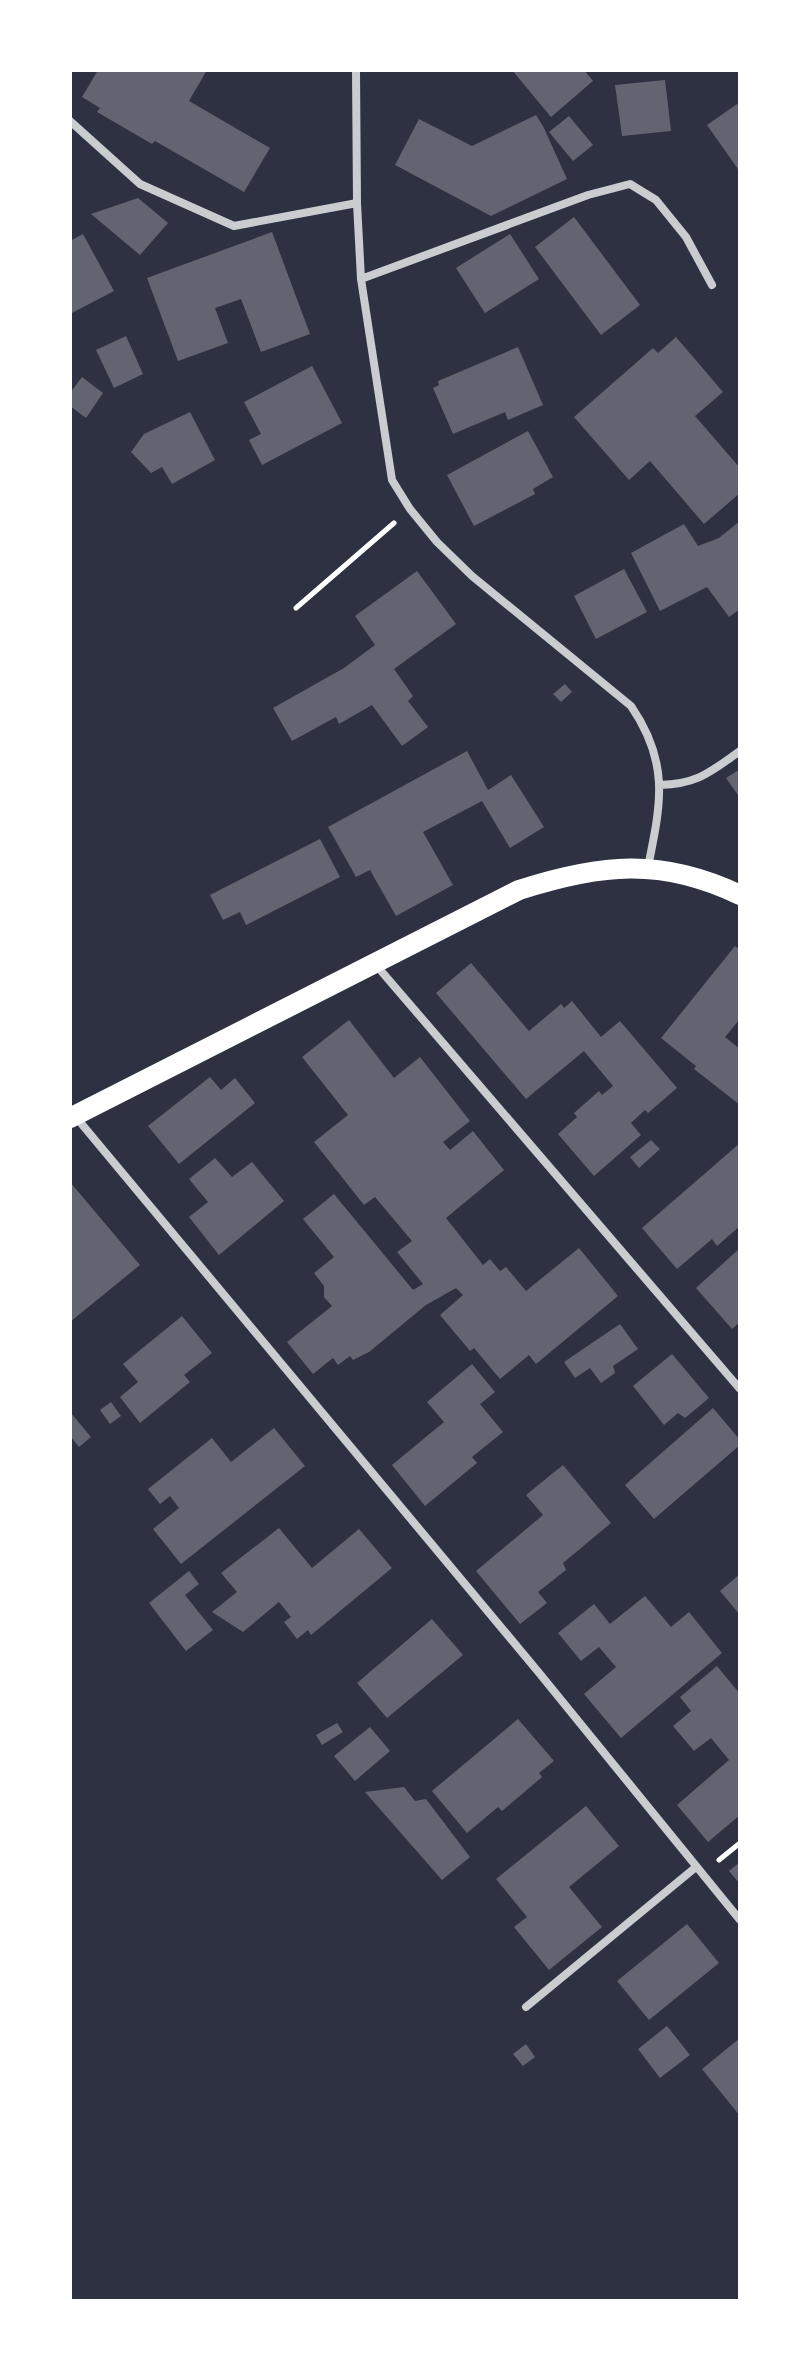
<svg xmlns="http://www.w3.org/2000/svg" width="810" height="2371" font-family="'Open Sans',sans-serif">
<rect width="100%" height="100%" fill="#2d3142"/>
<path fill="#626471" d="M98 70H207L189 101 270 148 244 192 155 141 152 144 97 112 100 108 82 97Z
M512 70H584L593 81 551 117Z
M665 80 671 131 622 136 615 85Z
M740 102V172L707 125Z
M536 115 544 128 567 179 491 216 395 165 419 119 472 146Z
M569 116 593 145 573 161 549 132Z
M138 198 168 223 140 255 91 214Z
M574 217 640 305 601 335 535 247Z
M272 232 310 334 261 352 241 299 215 308 228 343 178 361 147 278Z
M83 234 114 291 70 314V241Z
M510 234 539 279 485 313 456 268Z
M126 336 143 374 114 388 96 350Z
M676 337 723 392 695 416 740 468V493L704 524 650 461 629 480 574 417 653 348 658 353Z
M518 347 543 405 508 420 505 412 453 434 433 388 439 385 438 381Z
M312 366 342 423 262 465 249 440 261 434 244 402Z
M82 377 103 393 86 418 70 406V393Z
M190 412 215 460 172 484 162 467 151 473 131 452 144 434Z
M528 431 553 477 533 489 535 494 474 526 447 475Z
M740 521V609L729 617 707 587 660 611 631 553 684 524 698 546 719 538Z
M624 569 647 612 596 639 574 596Z
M417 571 456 624 394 669 413 696 408 701 428 727 402 746 372 705 339 724 336 717 292 741 273 708 344 668 375 645 355 616Z
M565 684 572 692 561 702 553 694Z
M467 751 488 790 511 775 544 827 510 848 482 801 423 832 453 885 396 916 370 870 356 877 328 827Z
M740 769V798L726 778Z
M320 839 340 877 246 925 240 912 223 920 210 895Z
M735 946 740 950V1019L725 1037 740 1049V1105L694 1069 696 1066 661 1038Z
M471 963 529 1031 561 1004 564 1008 572 1001 601 1037 620 1021 677 1088 648 1113 645 1110 631 1123 641 1135 594 1176 558 1134 577 1117 574 1113 599 1091 602 1095 613 1086 584 1051 526 1099 436 993Z
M349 1020 394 1078 420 1057 470 1121 443 1142 450 1150 473 1131 504 1170 446 1218 483 1265 490 1259 500 1271 506 1267 526 1291 579 1248 618 1296 536 1364 529 1355 500 1379 474 1348 470 1351 440 1315 463 1295 456 1288 426 1305 369 1352 353 1360 350 1356 338 1365 333 1358 313 1374 287 1342 332 1306 324 1297V1286L314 1273 334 1257 303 1219 334 1194 413 1290 423 1284 397 1252 412 1241 375 1197 364 1205 314 1142 348 1115 302 1057Z
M210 1077 221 1090 235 1078 255 1103 179 1164 148 1126Z
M651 1140 660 1149 639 1168 630 1157Z
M740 1143V1226L717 1246 712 1239 677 1269 642 1228Z
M215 1158 232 1177 252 1162 284 1201 219 1255 189 1217 208 1202 189 1179Z
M70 1182 140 1265 70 1322Z
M740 1248V1322L732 1329 696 1288Z
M182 1316 212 1353 184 1375 190 1382 140 1423 120 1397 138 1382 123 1364Z
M620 1324 638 1349 613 1366 615 1373 601 1383 590 1368 575 1378 564 1362Z
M672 1354 709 1398 685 1418 678 1413 664 1425 633 1386Z
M472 1364 495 1392 480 1404 503 1432 472 1457 477 1463 425 1506 392 1465 444 1422 427 1402Z
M111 1402 121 1416 110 1424 100 1410Z
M713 1408 740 1440V1445L654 1519 625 1485Z
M70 1412 91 1437 79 1447 70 1436Z
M274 1428 305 1466 181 1564 153 1529 179 1508 170 1496 160 1504 148 1489 212 1438 231 1462Z
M563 1465 611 1523 563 1563 566 1570 538 1592 547 1603 520 1624 476 1571 543 1515 526 1495Z
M279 1528 312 1568 359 1529 392 1568 311 1635 308 1630 297 1639 284 1622 291 1617 279 1602 243 1632 212 1612 237 1592 221 1573Z
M189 1571 199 1584 185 1595 213 1630 186 1651 149 1603Z
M740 1574V1615L720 1591Z
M645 1596 671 1627 689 1612 722 1653 621 1738 584 1694 616 1667 599 1647 581 1661 558 1633 594 1604 610 1624Z
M432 1619 463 1655 387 1718 357 1683Z
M717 1666 740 1694V1815L708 1842 677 1805 729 1760 711 1738 694 1751 673 1726 691 1711 680 1697Z
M518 1719 554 1761 539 1773 542 1777 502 1811 498 1807 467 1833 432 1791Z
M337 1723 343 1732 322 1745 316 1735Z
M370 1727 390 1751 355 1781 334 1756Z
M404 1787 415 1801 426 1799 470 1857 442 1880 365 1792Z
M586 1806 619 1846 569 1887 602 1927 549 1970 514 1927 527 1917 496 1879Z
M740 1862V1884L729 1871Z
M687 1924 719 1963 649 2020 617 1981Z
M667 2026 690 2055 660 2078 638 2049Z
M740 2038V2116L702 2069Z
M526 2044 535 2057 523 2066 513 2054Z"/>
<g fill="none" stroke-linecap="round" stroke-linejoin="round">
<path stroke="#fff" stroke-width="5" d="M296 608 394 523
M719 1860 740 1843"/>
<path stroke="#caccd0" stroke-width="8" d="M356 70 357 203 361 279 392 480 410 509 437 542 472 576 631 706C670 763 661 803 648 867
M70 121 140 184 234 226 357 203
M361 279 588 195 630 184 656 200 686 237 712 285
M660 785C698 784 710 772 740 751
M376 965 740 1389
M75 1116 540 1674 740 1920
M526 2007 696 1867"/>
<path stroke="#fff" stroke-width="20" d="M70 1118 519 890C600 864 661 857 740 895"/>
</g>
<rect width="810" height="2371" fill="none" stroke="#ffffff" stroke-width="144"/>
</svg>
